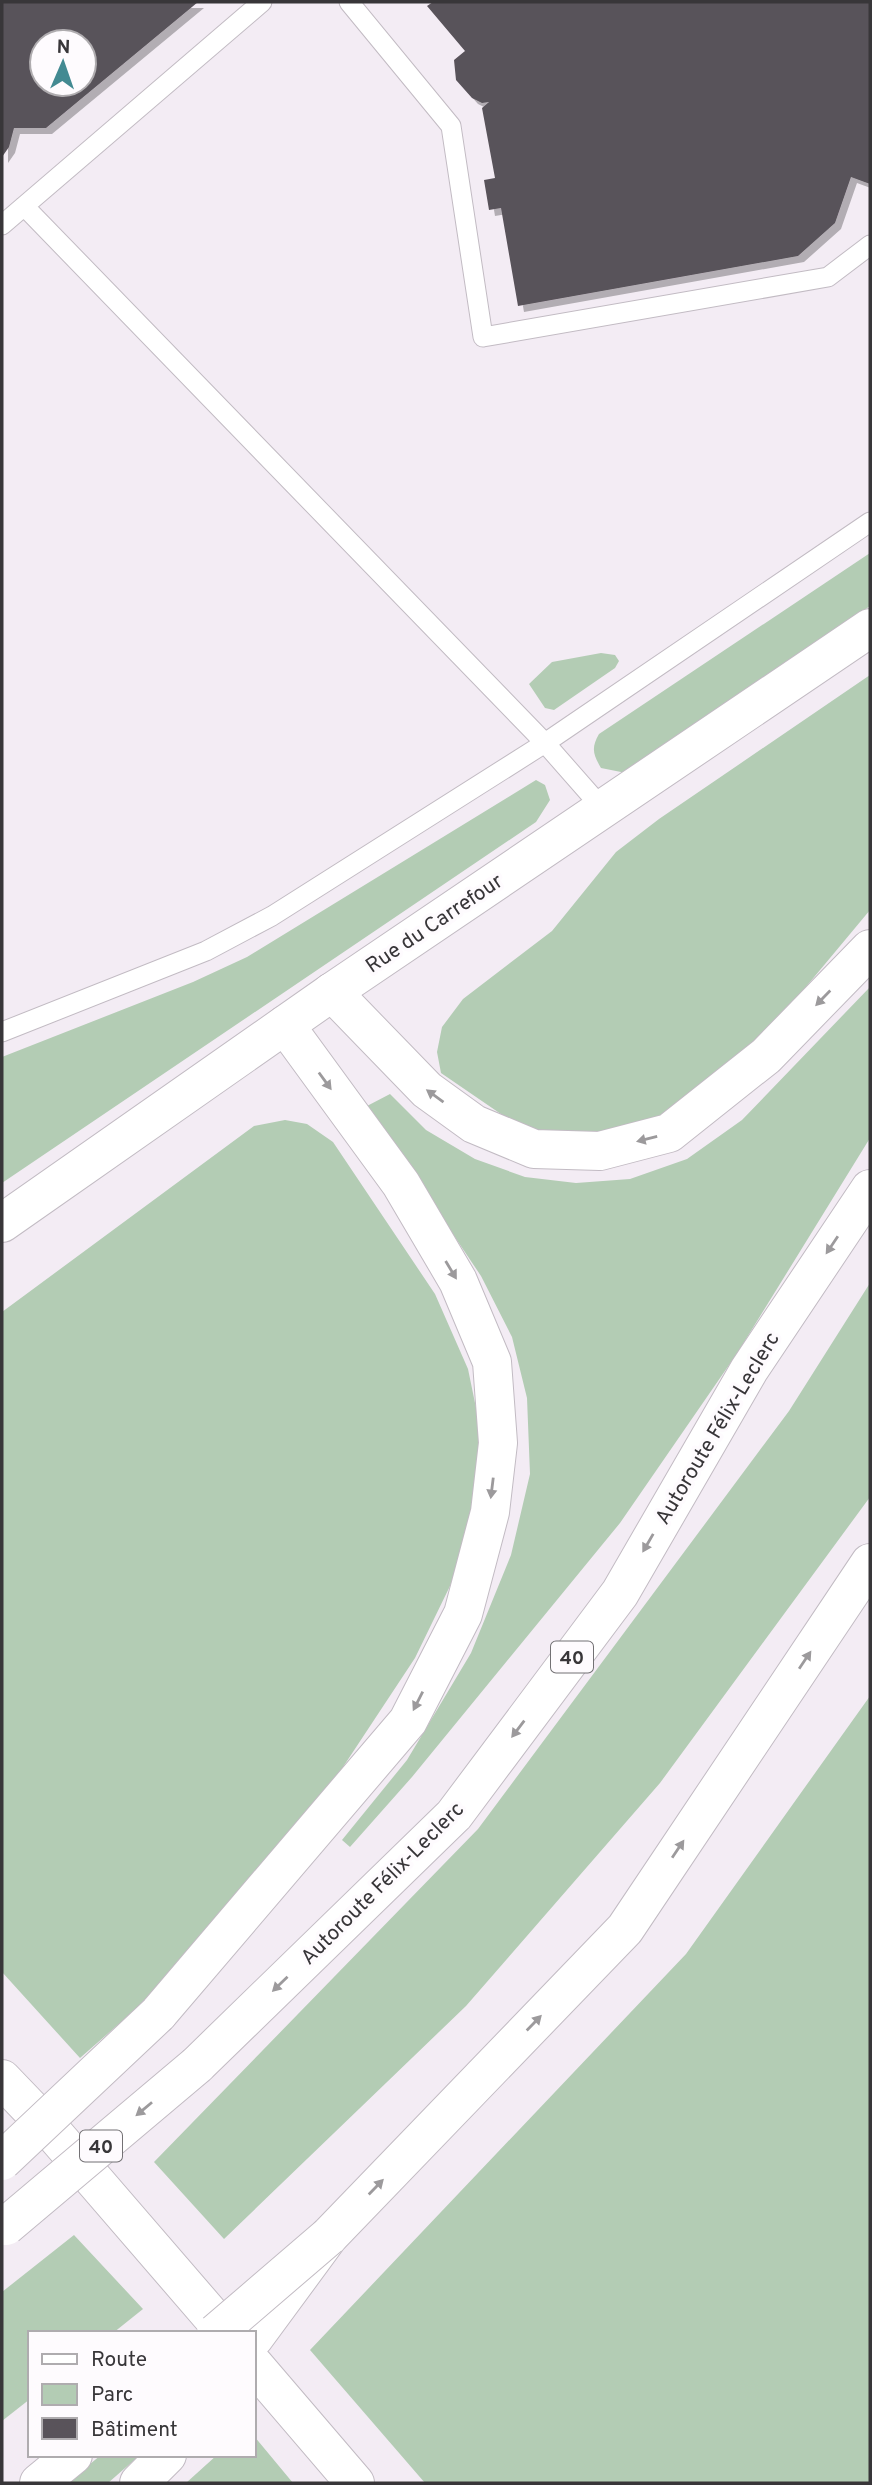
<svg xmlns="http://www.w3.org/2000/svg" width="872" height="2485" font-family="Overpass,sans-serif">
<defs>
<filter id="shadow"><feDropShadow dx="6" dy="6" stdDeviation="0" flood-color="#0004"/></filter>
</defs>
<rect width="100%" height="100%" fill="#f3ecf4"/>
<path fill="#b3ccb4" d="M870 553V606L626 773 601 768C593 754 591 748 599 734Z
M601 653 615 655 619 661 615 668 554 710 545 708 529 684 552 662Z
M870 675V910L760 1042 688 1099 640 1129 560 1141 511 1121 441 1073 437 1052 442 1027 463 999 552 931 616 852 659 819Z
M536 780 545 785 550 800 536 822 2 1183V1057L193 982 247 957Z
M870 987V1138L738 1352 620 1523 412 1777 350 1847 342 1840 407 1760 471 1653 511 1555 530 1474 527 1398 512 1337 481 1276 367 1106 390 1094 426 1130 475 1159 525 1177 576 1183 630 1179 687 1159 742 1120Z
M285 1120 307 1124 333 1142 435 1294 468 1369 481 1432 479 1503 450 1586 415 1658 310 1817 137 2008 80 2058 2 1972V1312L254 1126Z
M870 1283V1497L660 1783 466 2006 224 2239 154 2162 478 1829 789 1411Z
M870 1696V2483H425L310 2350 686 1954Z
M74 2235 143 2309 113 2333H30V2399L2 2421V2292Z
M254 2436 293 2483H186L217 2455H254Z
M101 2455H140L108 2483H67Z"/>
<path fill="#59535a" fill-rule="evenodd" filter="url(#shadow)" d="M2 2H198L46 128H14L9 147 2 157ZM42 42H84V84H42Z
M433 2H870V184L851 177 835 223 798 256 518 306 501 208 489 210 484 180 495 178 482 108 489 102 482 103 472 98 456 80 454 60 465 51 427 6Z"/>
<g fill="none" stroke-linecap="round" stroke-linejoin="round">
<defs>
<path id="service" d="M349 2 451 126 483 337 828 277 870 245
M24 206 545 743 603 809
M2 225 262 2
M2 1032 206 951 272 916 545 743 870 522"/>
<path id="minor" d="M332 992 870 628"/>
<path id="tertiary" d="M2 1223 332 992"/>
<path id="secondary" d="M2 2079 50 2129 226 2333
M254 2365 355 2483"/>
<path id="motorway" d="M332 992 427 1090 474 1124 534 1149 600 1151 669 1133 766 1056 870 949
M158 2014 408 1721 463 1614 490 1512 498 1443 492 1362 458 1281 401 1184 285 1025
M197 2065 454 1815 620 1593 749 1370 870 1189
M254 2338 329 2236 625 1929 870 1563
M39 2483 73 2455
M139 2483 167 2455"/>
</defs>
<use href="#service" stroke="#c2bbc3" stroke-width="21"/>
<use href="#minor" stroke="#c2bbc3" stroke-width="40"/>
<use href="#tertiary" stroke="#c2bbc3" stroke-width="40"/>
<use href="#secondary" stroke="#c2bbc3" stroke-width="40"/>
<use href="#motorway" stroke="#c2bbc3" stroke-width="40"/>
<use href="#service" stroke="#fff" stroke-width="19"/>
<use href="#minor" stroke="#fff" stroke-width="38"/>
<use href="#tertiary" stroke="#fff" stroke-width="38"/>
<use href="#secondary" stroke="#fff" stroke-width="38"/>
<use href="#motorway" stroke="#fff" stroke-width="38"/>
<defs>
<path id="motorway-bridge" d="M2 2161 158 2014
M6 2226 197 2065
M216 2333 329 2236"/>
</defs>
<use href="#motorway-bridge" stroke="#c2bbc3" stroke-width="40" stroke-linecap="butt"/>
<use href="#motorway-bridge" stroke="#fff" stroke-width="38"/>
</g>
<defs><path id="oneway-solid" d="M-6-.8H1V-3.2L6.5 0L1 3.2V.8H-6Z" transform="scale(1.75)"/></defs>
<g fill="#9c9a9c">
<use href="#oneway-solid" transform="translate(823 998) rotate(134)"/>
<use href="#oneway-solid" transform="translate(325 1081) rotate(54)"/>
<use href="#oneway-solid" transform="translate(435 1096) rotate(-144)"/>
<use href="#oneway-solid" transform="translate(647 1139) rotate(166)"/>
<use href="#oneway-solid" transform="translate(832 1245) rotate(124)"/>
<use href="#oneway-solid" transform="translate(451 1270) rotate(59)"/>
<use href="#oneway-solid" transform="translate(492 1488) rotate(97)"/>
<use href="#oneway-solid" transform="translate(648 1543) rotate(120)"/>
<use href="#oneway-solid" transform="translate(805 1660) rotate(-56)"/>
<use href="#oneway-solid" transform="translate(418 1701) rotate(117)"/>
<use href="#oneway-solid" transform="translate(518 1729) rotate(127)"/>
<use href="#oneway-solid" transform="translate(678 1849) rotate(-56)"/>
<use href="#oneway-solid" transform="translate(280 1984) rotate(136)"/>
<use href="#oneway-solid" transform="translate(534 2023) rotate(-46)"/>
<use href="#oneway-solid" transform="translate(144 2109) rotate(140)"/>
<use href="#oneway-solid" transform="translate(376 2187) rotate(-46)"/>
</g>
<g text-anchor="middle" stroke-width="7" stroke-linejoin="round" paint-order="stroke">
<g fill="#fefbfe" stroke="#737174" stroke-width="2">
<rect x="551" y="1641.5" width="42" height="31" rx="5"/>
<rect x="80" y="2130.5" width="42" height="31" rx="5"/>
</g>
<g font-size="19" font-weight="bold" fill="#383639">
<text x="572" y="1664">40</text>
<text x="101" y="2153">40</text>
</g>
<g font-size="21" fill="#383639" stroke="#fefbfe">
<text transform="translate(434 923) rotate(-34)" y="7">Rue du Carrefour</text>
<text transform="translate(717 1428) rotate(-59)" y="7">Autoroute Félix-Leclerc</text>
<text transform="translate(382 1883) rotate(-45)" y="7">Autoroute Félix-Leclerc</text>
</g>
</g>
<rect width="872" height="2485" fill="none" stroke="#383639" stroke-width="7"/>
<rect x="28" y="2331" width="228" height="126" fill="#fefbfe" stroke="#afacaf" stroke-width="2"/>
<rect x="42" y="2354" width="35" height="10" fill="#ffffff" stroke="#afacaf" stroke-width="2"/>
<text x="91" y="2366" font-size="21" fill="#383639">Route</text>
<rect x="42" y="2384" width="35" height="21" fill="#b3ccb4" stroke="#afacaf" stroke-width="2"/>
<text x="91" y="2401" font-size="21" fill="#383639">Parc</text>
<rect x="42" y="2418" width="35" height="21" fill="#59535a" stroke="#afacaf" stroke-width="2"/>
<text x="91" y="2436" font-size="21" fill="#383639">Bâtiment</text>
<g transform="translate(63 63) rotate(2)"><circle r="33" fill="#fefbfe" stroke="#afacaf" stroke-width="2"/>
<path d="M0-5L12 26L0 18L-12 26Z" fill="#438a92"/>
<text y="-10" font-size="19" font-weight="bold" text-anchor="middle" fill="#383639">N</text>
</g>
</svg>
